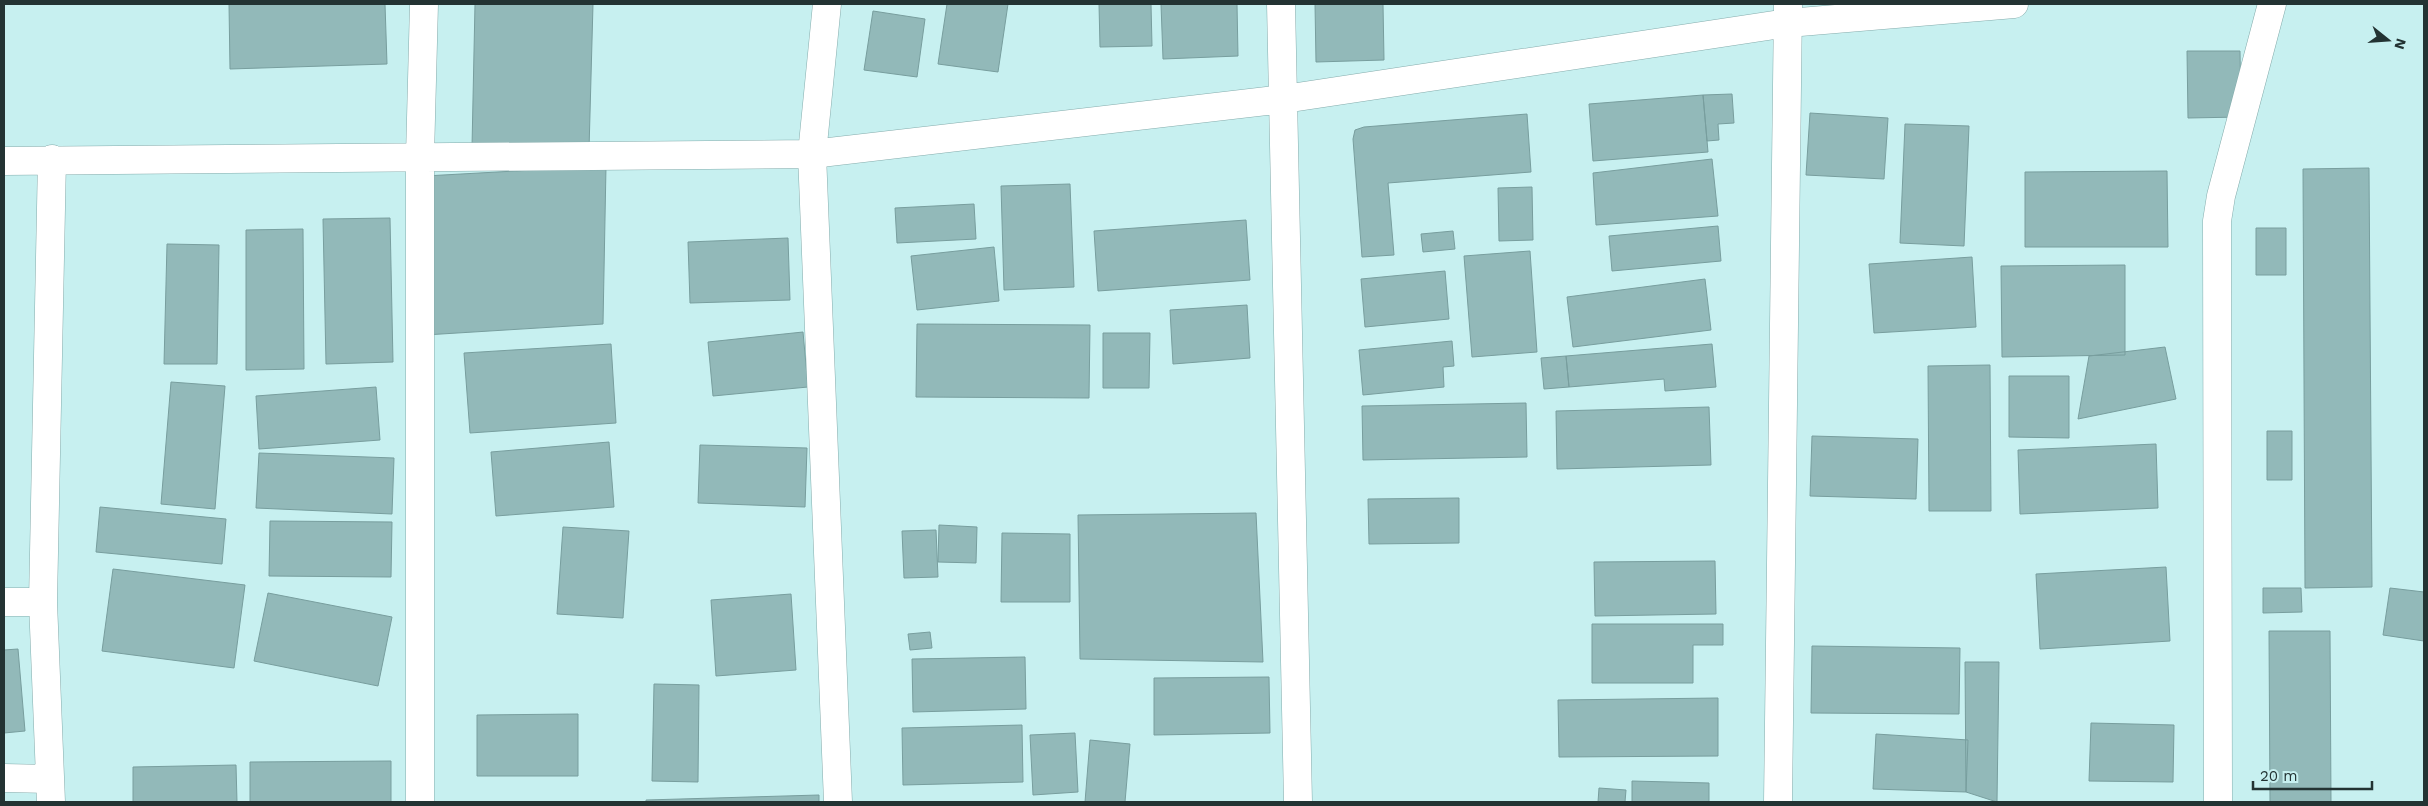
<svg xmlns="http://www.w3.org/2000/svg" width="2428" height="806" font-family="'Work Sans',sans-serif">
<rect width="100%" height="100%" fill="#c7f0f0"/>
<path fill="#92b9b9" stroke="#789e9e" d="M229 4H385L387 64 230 69Z
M475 4H593L589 150 472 147Z
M947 4H1008L998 72 938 64Z
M1099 4H1151L1152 46 1100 47Z
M1161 4H1237L1238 56 1163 59Z
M1315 4H1383L1384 60 1316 62Z
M873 11 925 19 917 77 864 70Z
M2187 51H2240L2241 117 2188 118Z
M1732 94 1734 123 1718 124 1719 140 1707 141 1703 95Z
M1703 95 1708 152 1593 161 1589 104Z
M1810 113 1888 118 1884 179 1806 175Z
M1527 114 1531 172 1388 183 1394 255 1362 257 1353 139 1355 130 1364 127Z
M1905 124 1969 126 1964 246 1900 243Z
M1712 159 1718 216 1596 225 1593 173Z
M606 166 603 324 425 335V176Z
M2369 168 2372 587 2305 588 2303 169Z
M2167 171 2168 247H2025V172Z
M1070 184 1074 287 1004 290 1001 186Z
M1532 187 1533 240 1499 241 1498 188Z
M974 204 976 239 897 243 895 208Z
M390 218 393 362 326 364 323 219Z
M1246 220 1250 280 1098 291 1094 231Z
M1718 226 1721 261 1612 271 1609 236Z
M2256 228H2286V275H2256Z
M303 229 304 369 246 370V230Z
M1453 231 1455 249 1423 252 1421 234Z
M788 238 790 300 690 303 688 242Z
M167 244 219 245 217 364H164Z
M994 247 999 301 917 310 911 256Z
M1530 251 1537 352 1472 357 1464 256Z
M1972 257 1976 327 1874 333 1869 264Z
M2125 265V355L2002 357 2001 266Z
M1445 271 1449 319 1365 327 1361 279Z
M1705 279 1711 330 1573 347 1567 297Z
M1247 305 1250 358 1173 364 1170 310Z
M917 324 1090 325 1089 398 916 397Z
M803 332 808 387 713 396 708 342Z
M1103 333H1150L1149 388H1103Z
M1452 341 1454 366 1443 367 1444 387 1363 395 1359 350Z
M611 344 616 423 470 433 464 353Z
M1712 344 1716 387 1665 391 1664 379 1569 387 1566 356Z
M2165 347 2176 399 2078 419 2089 356Z
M1566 356 1569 387 1544 389 1541 358Z
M1990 365 1991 511H1929L1928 366Z
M2009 376H2069V438L2009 437Z
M171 382 225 386 215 509 161 504Z
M376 387 380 440 259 449 256 396Z
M1526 403 1527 457 1363 460 1362 406Z
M1709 407 1711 465 1557 469 1556 411Z
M2267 431H2292V480H2267Z
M1812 436 1918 439 1916 499 1810 496Z
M609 442 614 507 496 516 491 452Z
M2156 444 2158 508 2020 514 2018 450Z
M700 445 807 448 805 507 698 503Z
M259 453 394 458 392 514 256 508Z
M1459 498V543L1369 544 1368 499Z
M100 507 226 519 222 564 96 552Z
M1256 513 1263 662 1080 659 1078 515Z
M270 521 392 522 391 577 269 576Z
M939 525 977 527 976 563 938 562Z
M563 527 629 531 623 618 557 614Z
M936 530 938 577 904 578 902 531Z
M1002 533 1070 534V602H1001Z
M1715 561 1716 614 1595 616 1594 562Z
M2166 567 2170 641 2040 649 2036 574Z
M113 569 245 585 234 668 102 651Z
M2263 588H2301L2302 612 2263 613Z
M2390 588 2424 592V641L2383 635Z
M268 593 392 617 378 686 254 661Z
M791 594 796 670 716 676 711 600Z
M1592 624H1723V645H1693V683H1592Z
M2269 631H2330L2331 802H2270Z
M930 632 932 648 910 650 908 634Z
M1812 646 1960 648 1959 714 1811 713Z
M18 649 25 731 4 733V650Z
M1025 657 1026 709 913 712 912 659Z
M1965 662H1999L1997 802 1966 792Z
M1269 677 1270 733 1154 735V678Z
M654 684 699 685 698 782 652 781Z
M1718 698V756L1559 757 1558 700Z
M578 714V776H477V715Z
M2091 723 2174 725 2173 782 2089 781Z
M1022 725 1023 782 903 785 902 728Z
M1075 733 1078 792 1033 795 1030 735Z
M1876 734 1968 740 1966 792 1873 789Z
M1090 740 1130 744 1125 802H1085Z
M391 761V802H250V762Z
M236 765 237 802H133V767Z
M1632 781 1709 783V802H1632Z
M1599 788 1626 790 1625 802H1598Z
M819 795V802H646V800Z"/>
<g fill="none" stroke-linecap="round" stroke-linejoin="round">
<defs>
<path id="minor" d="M827 4 812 154 838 802
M1281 4 1298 802
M4 161 812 154 1284 99 1788 23 2014 4
M4 602H43
M4 778 50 779
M51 802 43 602 52 159
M420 802V156L424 4
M1778 802 1788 6
M2218 802 2217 221 2221 196 2272 4"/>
</defs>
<use href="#minor" stroke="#85acac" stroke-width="29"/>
<use href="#minor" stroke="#fff" stroke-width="28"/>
</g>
<rect width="2428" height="806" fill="none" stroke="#233333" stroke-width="10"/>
<g transform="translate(2388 40) rotate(107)" stroke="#c7f0f0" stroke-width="4" paint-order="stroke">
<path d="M0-4L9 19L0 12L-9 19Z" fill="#233333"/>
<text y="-8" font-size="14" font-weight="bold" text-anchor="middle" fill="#233333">N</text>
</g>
<path d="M2253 781v8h119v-8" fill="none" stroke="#233333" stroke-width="2.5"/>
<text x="2260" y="781" font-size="15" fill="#233333" stroke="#c7f0f0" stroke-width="4" paint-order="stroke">20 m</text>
</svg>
